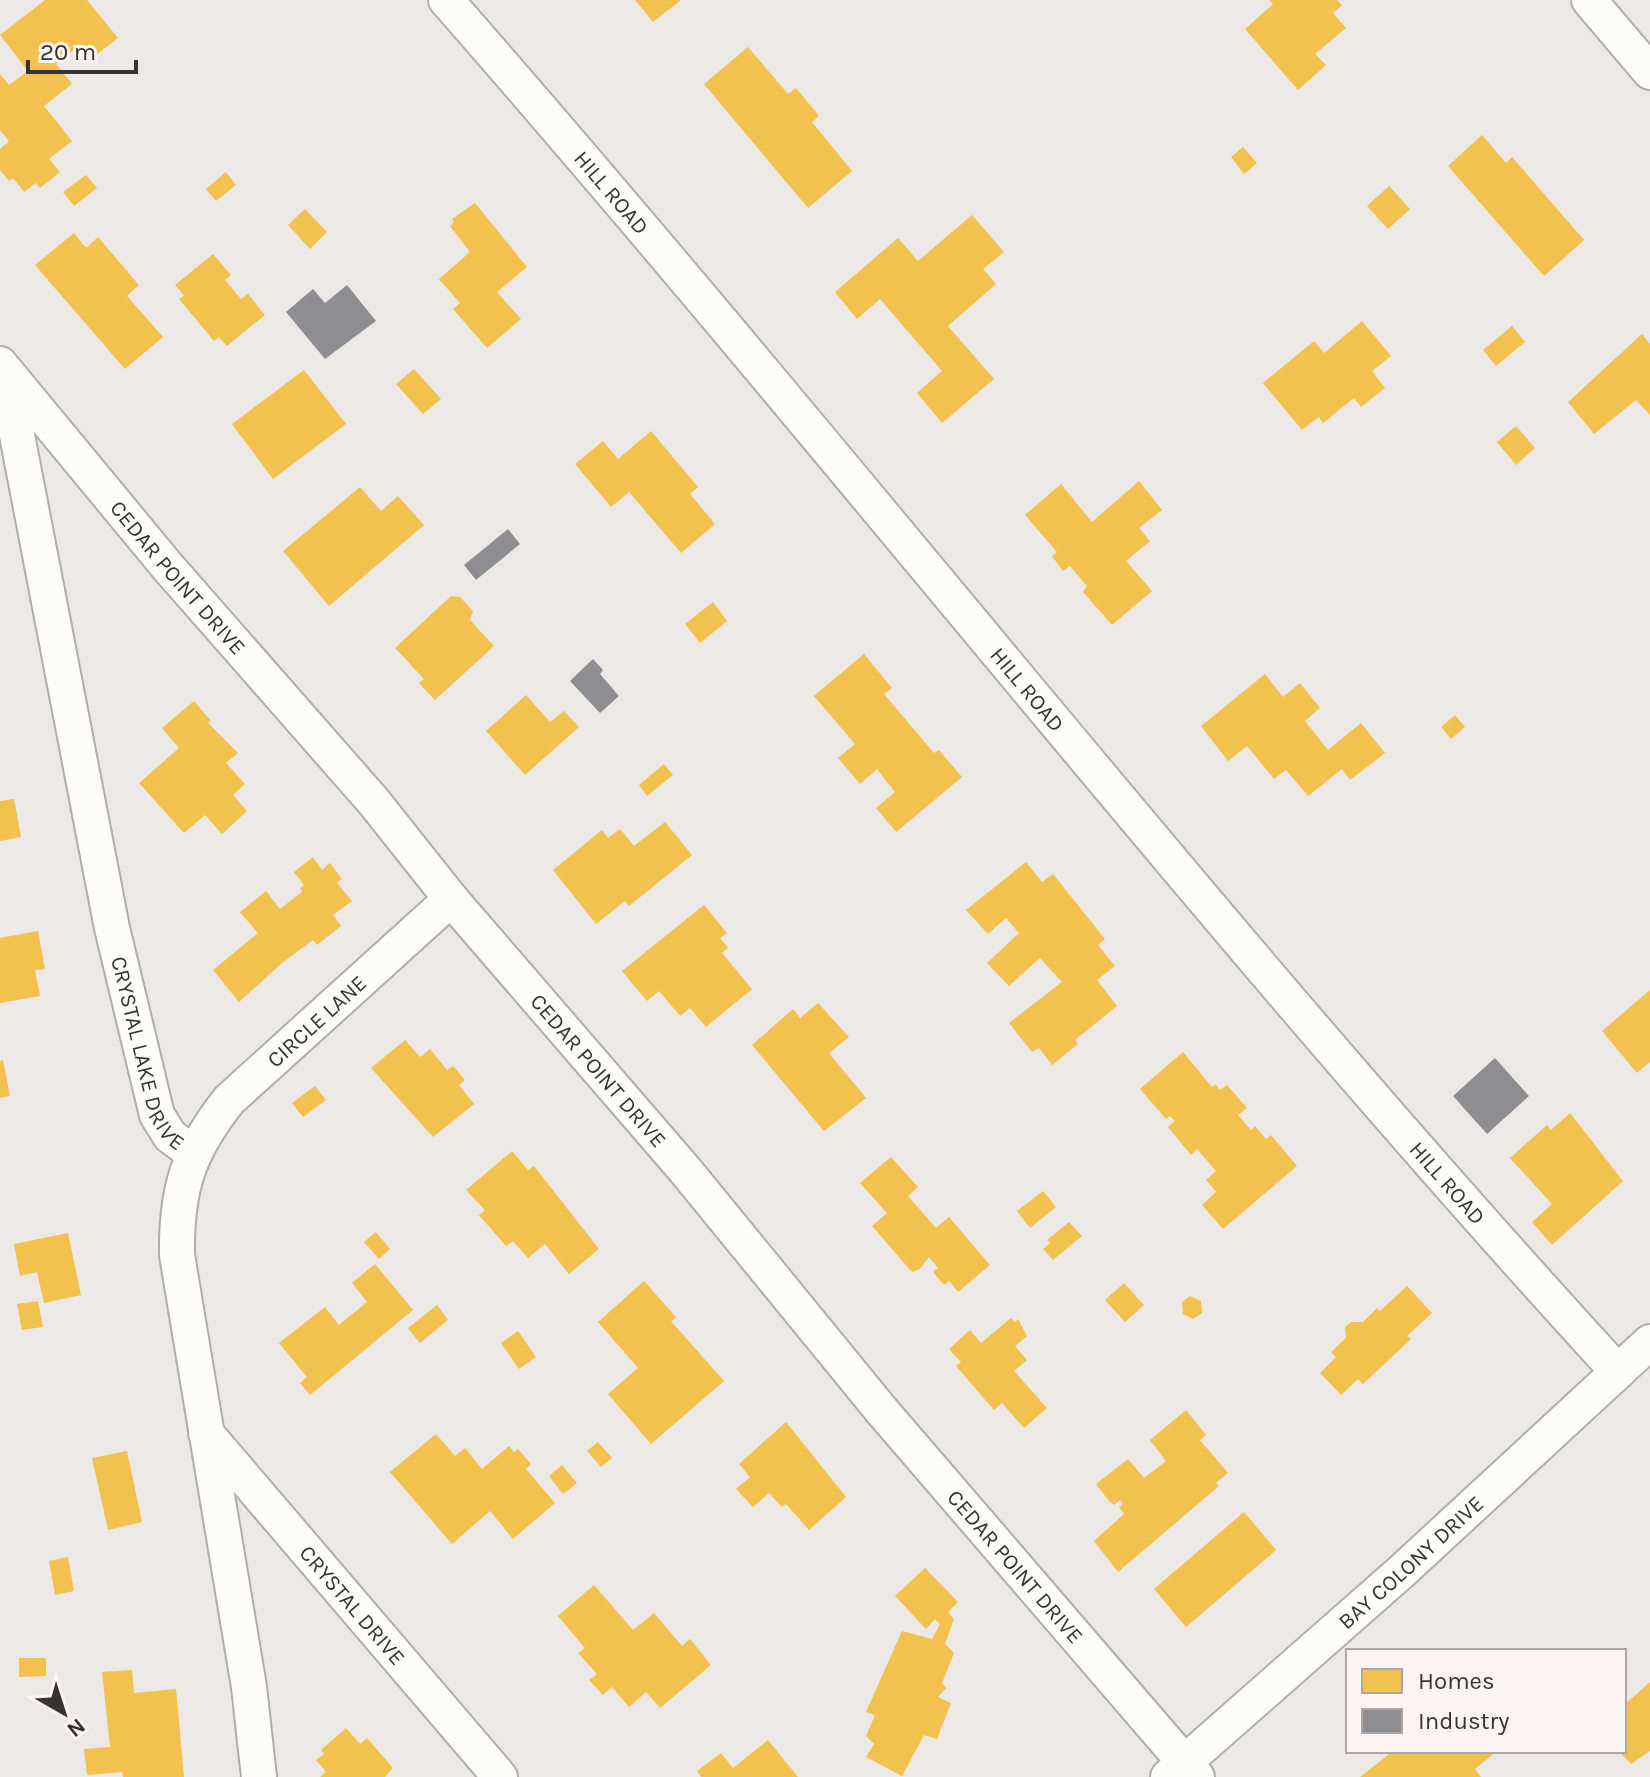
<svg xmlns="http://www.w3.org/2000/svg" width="1650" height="1777" font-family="Karla,sans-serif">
<rect width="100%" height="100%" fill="#ece8e6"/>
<path fill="#f2c14e" d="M45 0H87L118 38 92 58 80 45 56 64 72 84 44 106 72 141 49 159 60 172 40 188 36 183 24 192 13 178 9 181 0 170V149L9 141 0 130V74L9 85 28 71 0 35Z
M635 0H681L653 22Z
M1269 0H1337L1342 5 1333 13 1346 28 1315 54 1326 65 1298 90 1245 29 1273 4Z
M748 47 788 94 796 88 819 116 812 122 852 171 808 208 704 84Z
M1482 135 1506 163 1512 157 1584 240 1544 276 1448 166Z
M1243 147 1257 163 1244 174 1231 157Z
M226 172 236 185 216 201 206 189Z
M86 175 97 188 74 206 63 192Z
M1389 186 1410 209 1388 229 1367 206Z
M475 203 527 267 497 292 521 319 487 348 453 309 460 303 439 279 470 252 450 226 454 222 452 219Z
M305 209 327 232 310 249 288 225Z
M972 215 1004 252 983 269 996 284 948 326 994 379 942 423 917 393 942 371 880 299 857 319 835 292 898 238 918 261Z
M74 233 86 248 98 237 139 285 127 296 163 337 125 369 35 265Z
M213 254 231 275 225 280 241 299 248 294 265 315 227 346 219 337 214 341 179 299 184 296 175 285Z
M1362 321 1391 356 1372 371 1385 388 1361 407 1354 398 1323 423 1319 417 1302 430 1263 383 1314 341 1324 353Z
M1512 326 1525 342 1496 366 1483 350Z
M1642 334 1650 344V415L1636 400 1594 434 1568 402Z
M414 369 441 399 423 414 396 384Z
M304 370 346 424 273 479 232 424Z
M1516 426 1535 448 1516 465 1497 442Z
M651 431 698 487 690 494 715 524 681 553 629 492 611 507 575 464 603 441 618 459Z
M1139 481 1162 510 1139 528 1150 541 1126 561 1152 591 1112 625 1083 592 1087 586 1070 566 1063 571 1052 556 1057 552 1025 515 1061 484 1092 522Z
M360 487 381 511 398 496 424 525 329 606 283 551Z
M451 596 460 597 473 611 470 620 494 646 435 700 419 683 424 679 395 648Z
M713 602 727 621 700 643 685 624Z
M864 654 892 688 884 694 934 753 939 750 962 777 896 832 876 808 895 792 877 769 860 784 838 758 855 744 814 696Z
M1265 674 1283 697 1300 683 1320 708 1305 721 1328 750 1361 723 1385 753 1350 780 1342 769 1308 796 1286 770 1274 779 1247 746 1228 761 1201 726Z
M526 695 550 722 564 711 579 727 525 775 486 731Z
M194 701 211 721 208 723 238 753 226 763 245 784 233 795 247 811 222 834 205 815 184 833 139 783 179 748 162 728Z
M1455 715 1465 727 1451 739 1441 727Z
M664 764 673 775 647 796 639 785Z
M14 799 21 837 0 841V801Z
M665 822 692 855 629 906 625 901 596 924 553 870 602 830 608 838 620 829 634 846Z
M313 857 322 870 330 863 342 879 337 883 352 901 333 915 341 926 317 945 313 940 282 963 239 1002 213 970 258 933 240 912 266 891 280 909 302 892 300 888 304 885 294 872Z
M1026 862 1042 882 1053 874 1105 939 1098 945 1115 966 1097 980 1117 1006 1075 1040 1078 1044 1052 1065 1039 1048 1032 1052 1009 1023 1062 982 1040 958 1009 986 987 963 1019 933 1006 918 988 934 966 910Z
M704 905 727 933 720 938 728 948 722 953 752 989 706 1027 690 1008 680 1016 659 991 647 1001 622 971Z
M38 931 45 969 35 970 40 996 0 1003V938Z
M1650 990V1062L1637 1073 1602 1031Z
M818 1003 849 1037 829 1053 866 1098 824 1131 752 1045 793 1009 800 1018Z
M405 1040 420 1057 430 1049 447 1070 453 1066 465 1080 459 1085 474 1104 433 1137 371 1068Z
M1183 1052 1212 1087 1215 1084 1220 1090 1227 1085 1247 1108 1238 1115 1251 1130 1255 1126 1266 1139 1271 1135 1297 1166 1223 1229 1202 1205 1216 1192 1206 1180 1216 1171 1197 1149 1191 1155 1168 1127 1175 1121 1170 1116 1166 1119 1140 1089Z
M3 1060 10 1096 0 1098V1061Z
M315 1086 326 1100 303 1117 292 1103Z
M1570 1113 1623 1181 1552 1245 1532 1222 1552 1204 1510 1158 1547 1125 1551 1130Z
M512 1151 528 1170 534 1166 599 1249 569 1274 545 1244 528 1258 513 1241 506 1246 479 1215 485 1210 466 1190Z
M891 1157 918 1187 908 1196 936 1228 949 1217 990 1265 958 1292 949 1281 944 1285 933 1272 938 1268 929 1257 920 1269 912 1272 872 1226 887 1213 860 1183Z
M1043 1191 1056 1207 1030 1228 1017 1211Z
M1069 1222 1082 1236 1053 1260 1043 1249 1050 1243 1047 1240Z
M376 1232 390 1249 379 1259 364 1242Z
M68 1233 81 1295 44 1303 37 1272 20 1276 14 1244Z
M375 1264 413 1310 310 1395 300 1383 307 1377 279 1343 325 1307 339 1325 367 1302 352 1283Z
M644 1281 676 1317 671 1321 724 1381 651 1444 608 1394 638 1368 598 1322Z
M1124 1283 1144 1305 1125 1322 1105 1300Z
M1407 1286 1432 1313 1407 1336 1411 1339 1363 1384 1358 1379 1341 1395 1320 1373 1336 1357 1331 1352 1346 1338 1345 1327 1351 1322H1363L1377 1308 1380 1311Z
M1190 1296 1201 1301 1202 1313 1193 1319 1183 1314 1182 1302Z
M38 1301 43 1327 22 1330 17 1304Z
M437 1305 448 1320 420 1343 408 1328Z
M1011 1318 1015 1322 1018 1319 1027 1336 1015 1346 1027 1360 1014 1371 1047 1408 1024 1428 1002 1403 994 1410 956 1366 961 1362 949 1349 970 1330 981 1343Z
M518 1331 536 1357 519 1369 501 1343Z
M1186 1410 1206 1435 1200 1440 1228 1473 1216 1483 1219 1486 1118 1572 1094 1541 1124 1514 1119 1507 1123 1504 1120 1500 1114 1505 1109 1501 1096 1484 1128 1459 1144 1478 1166 1461 1150 1440Z
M786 1422 846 1497 809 1530 786 1504 782 1507 769 1493 753 1507 736 1489 750 1477 739 1464Z
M436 1434 455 1456 465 1448 482 1469 509 1446 514 1452 518 1449 531 1464 526 1469 555 1503 513 1539 490 1511 452 1544 390 1472Z
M598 1442 612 1458 601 1467 587 1451Z
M127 1451 142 1522 108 1530 92 1458Z
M562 1465 577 1483 563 1494 549 1476Z
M1244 1512 1276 1550 1186 1627 1154 1589Z
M68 1557 74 1591 55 1595 49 1561Z
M925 1568 958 1602 948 1612 954 1619 945 1644 954 1653 942 1683 946 1688 938 1697 951 1703 937 1739 924 1735 902 1776 866 1757 874 1744 866 1736 875 1715 866 1712 902 1631 932 1639 940 1624 935 1619 926 1629 895 1596Z
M594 1585 633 1630 654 1613 682 1646 690 1639 711 1665 660 1708 646 1692 629 1707 612 1687 603 1695 589 1680 597 1674 578 1653 585 1648 558 1616Z
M19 1658H46V1676L19 1677Z
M132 1670 134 1693 176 1689 184 1777H123L122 1772 87 1775 84 1749 110 1747 102 1672Z
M1650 1682V1751L1631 1764 1619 1751H1624V1705Z
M346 1728 360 1744 367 1738 393 1768 385 1777H320L326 1772 316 1760 324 1754 321 1750Z
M768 1740 798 1777H701L697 1771 721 1753 733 1768Z
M1393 1751H1497L1475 1769 1481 1777H1360Z"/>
<path fill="#8d8d92" d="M347 285 376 321 325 359 286 312 313 289 325 303Z
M508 529 520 544 476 580 464 565Z
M593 659 603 670 600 674 619 696 600 713 570 681Z
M1495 1058 1529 1096 1487 1134 1453 1096Z"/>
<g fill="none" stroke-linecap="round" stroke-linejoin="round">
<defs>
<g id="minor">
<path id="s1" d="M446 0C842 452 1211 929 1618 1372"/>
<path d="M1589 0 1650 72"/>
<path id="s2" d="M0 364 167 566 374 802 451 899 685 1170 882 1411 1197 1777"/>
<path id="s3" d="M5 373 112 928 157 1115 170 1136 193 1153"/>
<path id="s4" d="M206 1433 500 1777"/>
<path id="s5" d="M259 1777 249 1687 177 1255C176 1189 188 1152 229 1100L451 899"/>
<path id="s6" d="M1168 1777 1401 1572 1650 1342"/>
</g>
</defs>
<use href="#minor" stroke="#b0adac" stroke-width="38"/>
<use href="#minor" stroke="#fcfcfb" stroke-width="34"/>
</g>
<g text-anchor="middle" stroke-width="8" stroke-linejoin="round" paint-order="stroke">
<g font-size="22" fill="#363332" stroke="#fbf4f2">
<text dy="8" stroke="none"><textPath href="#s1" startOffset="254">HILL ROAD</textPath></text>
<text dy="8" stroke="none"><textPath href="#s2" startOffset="278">CEDAR POINT DRIVE</textPath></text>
<text dy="8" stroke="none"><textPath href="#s1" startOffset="902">HILL ROAD</textPath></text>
<text dy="8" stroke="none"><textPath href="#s5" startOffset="814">CIRCLE LANE</textPath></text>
<text dy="8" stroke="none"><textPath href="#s3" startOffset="696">CRYSTAL LAKE DRIVE</textPath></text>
<text dy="8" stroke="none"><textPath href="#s2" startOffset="926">CEDAR POINT DRIVE</textPath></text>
<text dy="8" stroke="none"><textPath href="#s1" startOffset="1550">HILL ROAD</textPath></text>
<text dy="8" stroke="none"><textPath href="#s6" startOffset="324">BAY COLONY DRIVE</textPath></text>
<text dy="8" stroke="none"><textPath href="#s2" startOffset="1574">CEDAR POINT DRIVE</textPath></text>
<text dy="8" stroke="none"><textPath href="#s4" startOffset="226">CRYSTAL DRIVE</textPath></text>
</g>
</g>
<rect x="1346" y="1649" width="280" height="104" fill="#fbf4f2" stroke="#aca7a5" stroke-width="2"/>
<rect x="1362" y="1669" width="40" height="24" fill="#f2c14e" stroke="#aca7a5" stroke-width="2"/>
<text x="1418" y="1689" font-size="24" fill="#363332">Homes</text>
<rect x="1362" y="1709" width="40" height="24" fill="#8d8d92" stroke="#aca7a5" stroke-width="2"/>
<text x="1418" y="1729" font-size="24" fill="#363332">Industry</text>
<g transform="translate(64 1713) rotate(141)" stroke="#fbf4f2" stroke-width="6" paint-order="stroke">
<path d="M0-6L14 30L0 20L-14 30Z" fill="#363332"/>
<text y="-12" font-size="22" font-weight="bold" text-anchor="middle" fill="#363332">N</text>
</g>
<path d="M28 60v12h108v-12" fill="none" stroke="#363332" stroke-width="4"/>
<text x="40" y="60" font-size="24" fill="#363332" stroke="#fbf4f2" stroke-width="6" paint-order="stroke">20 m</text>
</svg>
